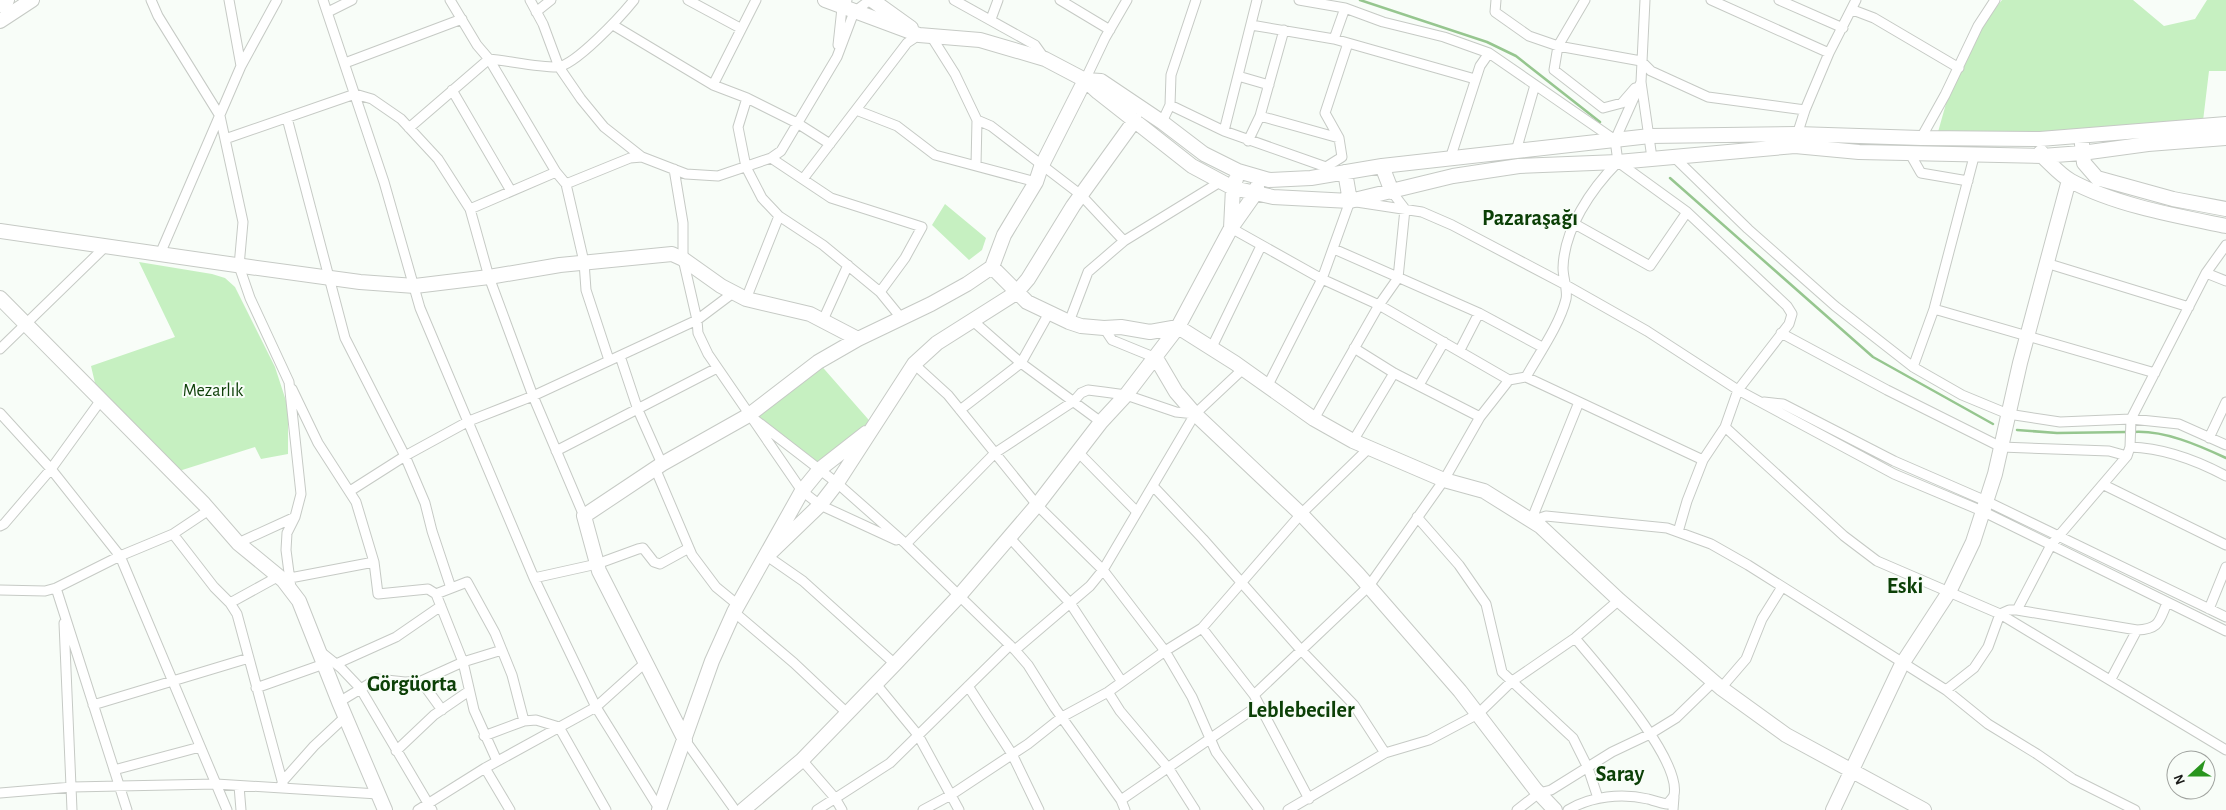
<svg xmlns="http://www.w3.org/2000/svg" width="2226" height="810" font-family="'Alegreya Sans',sans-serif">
<rect width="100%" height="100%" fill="#f8fdf8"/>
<path fill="#c6f0c1" d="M2002 0H2133L2164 26 2195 19 2207 0H2226V71H2209L2203 121 2078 131 1938 132 1947 100 1984 22Z
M945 204 986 238 982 250 969 260 932 225Z
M139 262 212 274 225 278 235 287 275 367 288 407V454L261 459 255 447 179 471 122 415 95 383 91 366 175 337Z
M818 362 875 427 820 469 749 415Z"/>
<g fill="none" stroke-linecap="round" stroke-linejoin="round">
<path stroke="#96c68f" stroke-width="2.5" d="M1360 0 1487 42 1516 56 1600 122
M1670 178 1873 357 1993 424
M2017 430 2057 433 2127 432
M2133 432C2164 430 2198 445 2226 458"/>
<defs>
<path id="street" d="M151 0 158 16 220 116 243 222 239 266 250 298 289 382 301 494 295 517 287 533 286 550 291 588
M229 0 241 66
M323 0 384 182 420 308 534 578 596 707 660 810
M450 0 477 45 489 59 556 172 566 184 584 262 586 290 609 360
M530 0 543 24 559 67 581 99 604 127 642 157 686 174 718 176 771 158 781 151 837 57 854 12 870 0
M688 0 740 28
M954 0 1035 45 1045 59
M1060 0 1110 30
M1299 0 1345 8 1383 22 1444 37 1489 53 1615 140
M1496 0 1495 12 1529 36 1558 46 1641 61 1651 71 1708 97 1805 110
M1585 0 1558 46 1554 70 1603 108 1622 103 1635 88
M1645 0 1641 82 1652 158
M1711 0 1829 53
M1779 0 1843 28
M1853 10 1874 18 1959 68
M328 12 352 0
M536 12 551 0
M991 19 998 0
M613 25 713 85 747 98 797 123 830 144
M1251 25 1334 39 1475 79
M931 36 955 74 977 120 976 165
M1334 39 1345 8
M838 45 842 8 847 0
M345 63 462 19
M1238 76 1269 85
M1085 80 1105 38 1127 0
M1641 82 1615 140 1618 162 1687 212 1787 306 1792 314 1789 324 1738 390 1725 427 1703 460 1687 501 1678 532
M713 85 756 0
M452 90 511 191
M747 98 738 127 746 167 762 198 779 216 823 245 880 292 902 319
M1170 105 1224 131 1326 167 1342 157 1339 138 1325 113 1348 43
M856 110 897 126 935 155 1036 182
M1260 116 1339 138
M287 118 345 338 405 456 425 503 432 531 451 588
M977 120 991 126 1081 195 1124 241
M1162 122 1170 105 1171 75 1196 0
M409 128 489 59C511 61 535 67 557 67 575 66 622 15 634 0
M1224 131 1257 0
M1796 138 1805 110 1829 53 1856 0
M1921 138 1945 95 1978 26 1995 0
M225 139 355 94 372 99 401 119 438 159 470 209 489 277 533 396 584 516
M1248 141 1260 116 1284 30
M1516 151 1535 85
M1909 152 1921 173 1968 181
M1673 156 1748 229 1835 306 1913 367 1962 395 2008 414 2060 422 2131 419 2179 424 2226 445
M771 158 831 198 922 227 905 258 880 292
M1450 159 1480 66 1489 53
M674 169 683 223V259L697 320 698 333 708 354 802 491 820 505 896 540
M803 179 907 43 919 35
M566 184 630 158 642 157
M470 209 556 172
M1573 223 1650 266 1687 212
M1231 228 1322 279 1379 305 1509 380 1526 377 1703 460
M1334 249 1479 313 1542 347
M160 254 241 66 277 0
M2046 263 2189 307
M2206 273 2226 281
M746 299 779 216
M1934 309 2155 373
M823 320 848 265
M973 321 1021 363 1101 422
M1069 322 1088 272 1124 241 1220 182
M1104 328 1112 340 1156 358
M1781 333 1887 390 2001 447 2109 451 2127 456
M1354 348 1394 373 1480 417
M0 349 106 246
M1211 349 1261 246
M1460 350 1479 313
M620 356 638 410 662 464
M914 364 948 395 1037 505 1103 570 1165 651 1192 697 1216 752 1259 810
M1913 367 1934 309 1975 153
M1526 377C1539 354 1560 324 1566 299 1568 290 1563 278 1563 268 1564 229 1591 189 1618 162
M1419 385 1444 342
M1267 387 1322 279 1350 201 1422 212 1452 225 1564 284 1647 331 1738 390 1894 474 1982 511 2226 631
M292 389 318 443 356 502 374 562 378 594 428 589 436 594 467 582 495 633 512 675 524 721
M1764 402 1783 404 1894 461 1986 501 2226 617
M960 410 1021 363 1049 313
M0 413 51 469 120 556 227 810
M749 415 837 483 906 544 1015 650 1028 665 1055 708 1121 800 1125 810
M1314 419 1379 305 1398 278 1405 209 1392 192
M1725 427 1844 536 1877 561 2000 614 2009 610H2017L2137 630C2160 629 2159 621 2167 603
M2209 438 2226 402
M1353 441 1394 373
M2130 447C2164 448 2196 460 2226 476
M556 451 717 368
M1078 452 1137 512
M655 468 692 555 716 587 738 605
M2104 485 2226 545
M1153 486 1203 539 1301 650 1354 705 1385 753
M350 491 405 456 469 421 533 396 697 320 733 293
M1417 517 1459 565 1486 604 1502 672 1573 738 1588 768 1598 798
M1531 521 1546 516 1667 528 1711 544 1748 565 1946 690 1988 724 2037 754 2073 779 2135 810
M1531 521 1579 402
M0 526 4 524 51 469 101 400
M173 534 214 587 230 603 237 614 284 788
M1009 537 1070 603 1122 682
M238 543 295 517
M906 544 995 453 1074 401 1081 393 1088 390 1104 392 1126 395 1176 412 1195 414
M767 556 803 581 895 664
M290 578 374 562
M534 578 597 564 638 549 643 548 654 562 660 564 689 548
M56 588 127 810
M0 590 45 591 56 588 120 556 173 534 209 510
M436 594 463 662 474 710 497 761
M230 603 279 576
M2209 609 2226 567
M2017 610 2051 545 2127 456 2130 447 2131 419 2206 273 2226 245
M734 612 794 663 847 713
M64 623 72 810
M1202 628 1254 695 1309 799
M1015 650 1090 586 1103 570 1195 414 1243 369
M321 652 341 668 360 688 432 810
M336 664 396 637 441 606
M2111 679 2137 630
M421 681 442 710
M876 684 918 735 959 810
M968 686 1012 754 1039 810
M256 688 324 664
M1721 688 1746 659 1762 619 1782 587
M1946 690 1974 668 1988 647 2000 614 2226 750
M1108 692 1120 711 1169 769 1195 810
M1254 695 1369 586 1444 480 1480 417 1509 380
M339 702 377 679 405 682 421 681 463 662 502 650
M93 705 249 658
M484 736 524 721 536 720 559 727 606 810
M685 740 735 810
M396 751 434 715 469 691
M802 760 835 798 842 810
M485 768 510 810
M114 770 200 747
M282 782 314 746 345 717
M239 786 241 810
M0 793 72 787 216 784 378 794
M1121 800 1259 705
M418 810 485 768 596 707 646 662
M817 810 890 763 1010 645
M923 810 951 795 1028 744 1062 717 1108 692 1165 651 1202 628 1301 514 1368 449
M1288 810 1385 753 1429 740 1478 714 1511 682 1575 638 1619 600
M1517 810 1539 793 1551 790 1612 752 1650 734 1676 718 1714 681
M1568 810C1591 796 1622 793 1648 799 1655 801 1661 803 1667 804 1670 801 1673 798 1674 795 1682 759 1598 666 1575 638
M1673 810 1674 797"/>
<path id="secondary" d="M825 0 919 35 980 40 1045 59 1085 80 1098 92 1192 166 1233 188 1273 197 1350 201 1453 176 1519 166 1618 162 1795 146 1859 152 2042 156 2082 153 2148 144 2226 138
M872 0 911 28
M0 5 7 0
M0 21 32 0
M1085 80 1101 81 1162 122 1204 154 1238 171 1269 180 1311 178 1382 166 1650 136 1797 134 1921 138 2040 139 2226 124
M2082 144 2084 163 2097 178 2173 199 2226 209
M2041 152 2042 156C2051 164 2060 175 2071 181 2115 205 2177 216 2226 226
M1382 166 1392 192
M1345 172 1350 201
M1236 179 1233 188 1231 228 1255 194 1257 187
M0 231 250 267 360 282 415 286 489 277 560 265 672 254 683 259 721 286 746 299 810 314 858 339
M992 267 1027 302 1069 322 1081 326 1104 328 1121 327 1150 332 1178 327 1235 363 1314 419 1353 441 1444 480 1484 491 1540 526 1619 600 1721 688 1786 735 1924 810
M0 298 204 504 238 543 283 580 299 601 339 702 385 810
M1156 358 1176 392 1195 414 1301 514 1358 574 1460 691 1535 789 1555 810
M767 556 820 505 837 483 914 364 937 343 1016 293 1028 279 1073 206 1135 120
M685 740 599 571 584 516 662 464 749 415 818 362 858 339 931 304 967 284 992 267 1004 235 1036 182 1041 167 1085 80
M659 810 712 661 734 612 802 491 820 469 866 433
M743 810 802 760 895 664 959 596 1037 505 1101 422 1126 395 1178 327 1231 228
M1833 810 1902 664 1949 592 1973 542 1995 474 2020 363 2069 180"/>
</defs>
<use href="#street" stroke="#c6cac5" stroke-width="11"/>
<use href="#secondary" stroke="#c6cac5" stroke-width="16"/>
<use href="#street" stroke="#fff" stroke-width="9"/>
<use href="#secondary" stroke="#fff" stroke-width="14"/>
</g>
<g text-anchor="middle" stroke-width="4" stroke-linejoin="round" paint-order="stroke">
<g font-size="18" fill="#0f410a" stroke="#f8fdf8">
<text x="213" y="396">Mezarlık</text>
</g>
<g font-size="22" font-weight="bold" fill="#0c4007" stroke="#f8fdf8">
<text x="1530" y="225">Pazaraşağı</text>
<text x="1905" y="593">Eski</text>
<text x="412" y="691">Görgüorta</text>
<text x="1301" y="717">Leblebeciler</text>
<text x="1620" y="781">Saray</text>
</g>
</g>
<g transform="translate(2191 775) rotate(249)"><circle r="24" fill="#f8fdf8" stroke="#9fa29e"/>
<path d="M0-4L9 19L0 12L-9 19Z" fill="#29951e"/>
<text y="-8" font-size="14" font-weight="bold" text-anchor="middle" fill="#191a18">N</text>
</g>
</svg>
